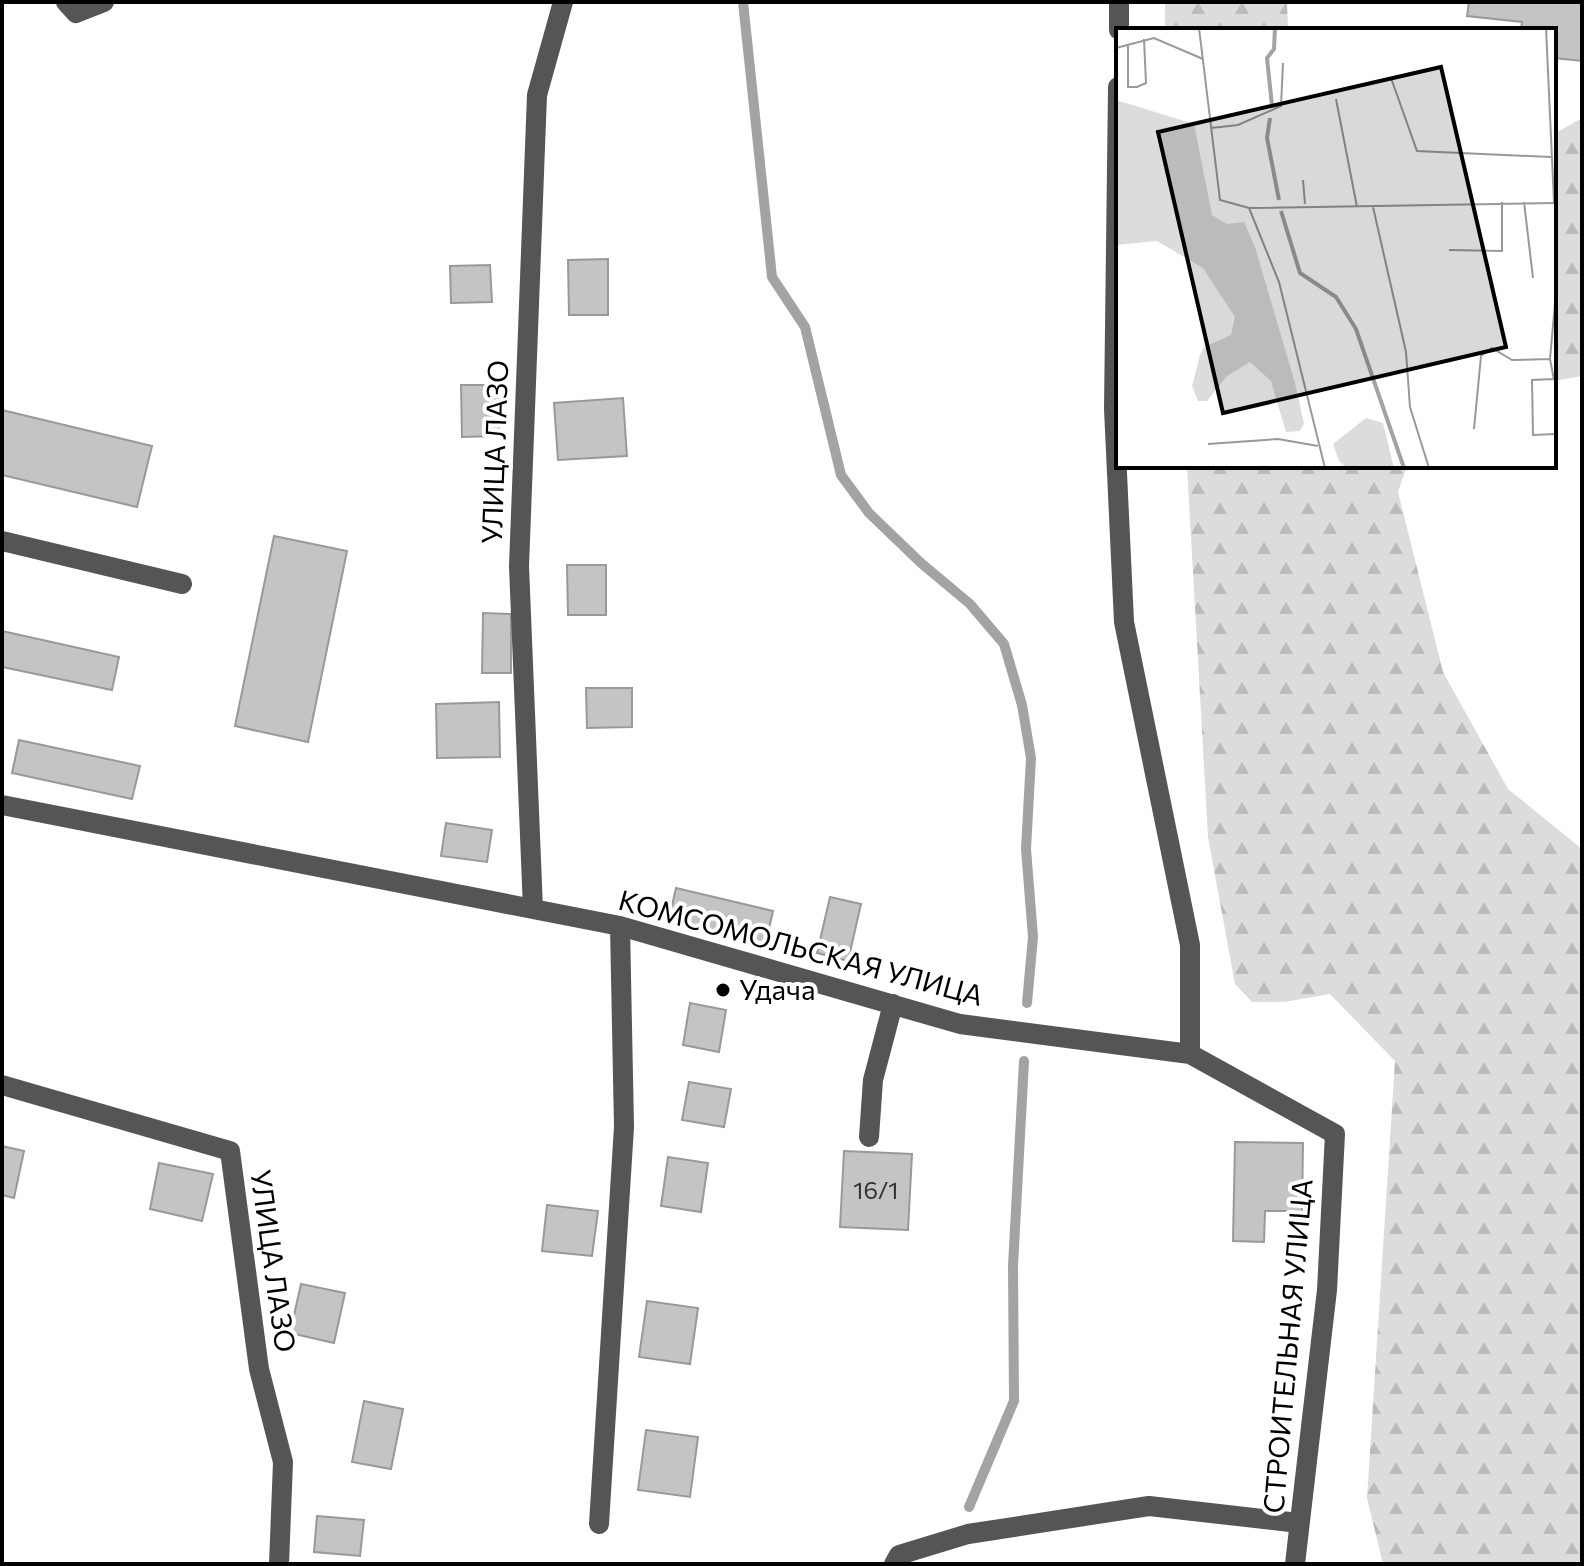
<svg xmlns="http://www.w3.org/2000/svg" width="1584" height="1566" font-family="Commissioner,sans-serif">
<defs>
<pattern id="forest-firs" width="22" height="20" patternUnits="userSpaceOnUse" patternTransform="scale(2)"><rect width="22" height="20" fill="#dcdcdc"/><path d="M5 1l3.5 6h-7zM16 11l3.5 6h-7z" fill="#bbb"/></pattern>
</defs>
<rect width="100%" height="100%" fill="#fff"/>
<path fill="url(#forest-firs)" d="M1165 2H1287L1288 30H1165Z
M1582 118V376L1554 381V134Z
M1187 466H1407L1398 492 1443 672 1508 789 1582 849V1564H1383L1367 1498 1395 1061 1330 994 1284 1002H1252L1235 984 1208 837Z"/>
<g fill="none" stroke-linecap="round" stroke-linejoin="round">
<path stroke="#a3a3a3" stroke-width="10" d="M743 2 772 277 805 327 841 475 869 513 921 563 970 604 1004 644 1022 705 1031 758 1026 849 1033 937 1027 1003
M969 1507 1014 1401 1013 1266 1024 1061"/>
</g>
<path fill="#c4c4c4" stroke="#999" stroke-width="2" d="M1469 2H1582V61L1554 58V30H1521L1522 22 1467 16Z
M608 259V315H569L568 260Z
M490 265 492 302 451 303 450 266Z
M461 385H498L499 436 462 437Z
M623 398 627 456 558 460 554 403Z
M2 410 152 446 137 507 2 475Z
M274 536 347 551 308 742 235 726Z
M567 565H606V615H568Z
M483 613 511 614V673H482Z
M2 631 119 657 112 690 2 667Z
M586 688H632V727L587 728Z
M499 702 500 757 437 758 436 704Z
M19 740 140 766 132 799 12 773Z
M446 823 492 830 487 862 441 856Z
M676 888 773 911 765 946 668 923Z
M830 897 861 904 848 961 817 953Z
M690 1003 726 1010 719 1052 683 1045Z
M689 1082 731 1089 724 1127 682 1120Z
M1235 1142 1303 1143 1302 1211H1265L1264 1242 1233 1241Z
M2 1146 24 1151 14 1198 2 1195Z
M844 1151 912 1154 908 1230 840 1227Z
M668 1157 708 1163 701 1212 661 1206Z
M159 1163 213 1174 202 1221 150 1209Z
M547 1205 598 1211 592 1256 542 1251Z
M301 1284 345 1293 334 1343 290 1333Z
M647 1301 698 1308 690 1364 639 1357Z
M364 1401 403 1409 391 1469 352 1462Z
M646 1430 698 1437 690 1497 638 1490Z
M317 1516 364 1520 360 1556 314 1552Z"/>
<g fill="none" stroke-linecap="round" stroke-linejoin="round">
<path stroke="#555" stroke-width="20" d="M66 2 76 13 104 2
M1119 30V2
M1118 87 1114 409 1124 622 1190 945V1054
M2 541 182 584
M2 805 620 926 960 1024 1190 1054 1335 1134 1327 1290 1295 1564
M533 909 519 566 537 95 563 2
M2 1085 230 1151 259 1369 283 1462 279 1564
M869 1137 873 1080 893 1004
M599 1524 624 1127 620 926
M894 1564 899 1555 968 1534 1149 1506 1299 1523"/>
</g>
<circle fill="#000" stroke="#fff" stroke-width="3" cx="723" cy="990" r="8"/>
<g text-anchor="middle" stroke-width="8" stroke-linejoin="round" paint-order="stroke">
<g font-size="24" fill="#313131">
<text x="876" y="1199">16/1</text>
</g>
<g font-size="28" fill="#000" stroke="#fff">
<text transform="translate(495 452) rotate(-88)" y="10">УЛИЦА ЛАЗО</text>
<text transform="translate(801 948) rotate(15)" y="10">КОМСОМОЛЬСКАЯ УЛИЦА</text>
<text transform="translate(273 1261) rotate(82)" y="10">УЛИЦА ЛАЗО</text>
<text transform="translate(1288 1346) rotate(-85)" y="10">СТРОИТЕЛЬНАЯ УЛИЦА</text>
</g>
<g font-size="28" fill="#000" stroke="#fff" text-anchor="start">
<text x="739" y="1000">Удача</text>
</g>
</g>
<g transform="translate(1116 28)">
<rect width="440" height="440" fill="#fff"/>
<path d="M0 72 78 96 96 187 111 196 128 194 139 219 179 355 188 396 184 403 170 404 155 353 134 334 111 348 91 373H82L76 358 84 327 88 319 115 307 119 289 87 240 41 213 0 217ZM250 390 267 395 278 440H231L223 433 217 416Z" fill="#dcdcdc"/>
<path fill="none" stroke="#a3a3a3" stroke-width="4" d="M156 78 151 30 158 21 159 0M154 90 151 110 163 172M165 183 184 245 220 269 240 301 288 440"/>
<path fill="none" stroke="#999" stroke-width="2" d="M83 0 104 172 133 180 440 175M430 0 438 174M12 18V59H21L30 55 28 11M0 20 38 10 87 31M275 50 301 123 435 129M220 71 241 179M95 100 122 97 165 78 167 35M187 152 189 176M408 174 417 250M257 179 290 324 294 379 313 440M133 180 163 254 209 440M333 222 386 223V174M437 351 416 352 417 407 440 406M438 352 434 331 440 264M358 401 365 328 376 320 396 332 434 331M92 416 162 411 202 418"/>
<path fill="#000" fill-opacity="0.15" stroke="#000" stroke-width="4" d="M325 39 390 319 107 385 42 104Z"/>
<rect width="440" height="440" fill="none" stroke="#000" stroke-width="4"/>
</g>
<rect width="1584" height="1566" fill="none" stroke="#000000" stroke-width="8"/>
</svg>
